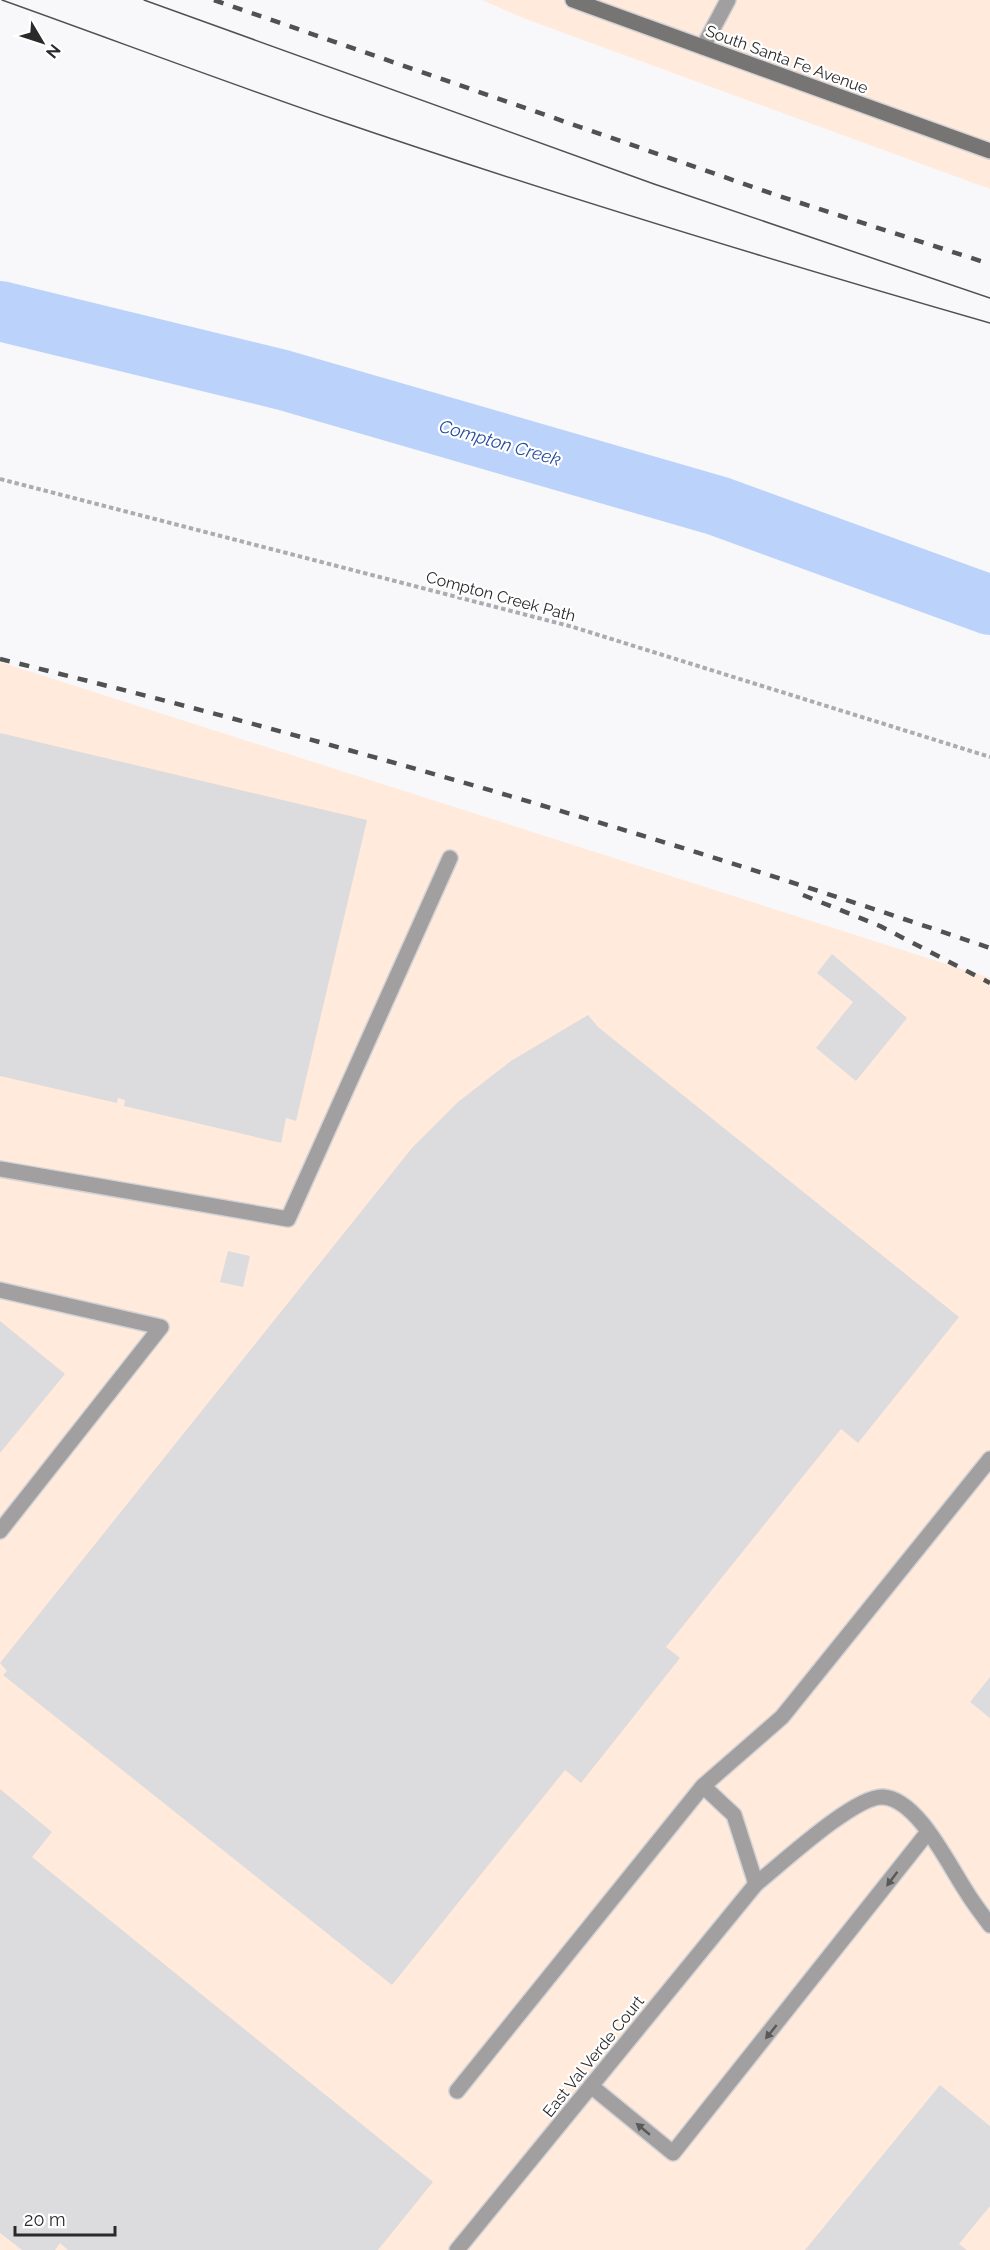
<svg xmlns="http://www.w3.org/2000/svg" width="990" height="2250" font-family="Raleway,sans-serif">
<rect width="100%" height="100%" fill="#f8f8fb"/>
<path fill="#ffeadb" d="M482 0H990V189L523 18Z
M0 662 990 978V2250H0Z"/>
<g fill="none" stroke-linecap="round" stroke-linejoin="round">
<path stroke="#bbd2fb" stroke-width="60" d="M0 311 283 380 718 506 990 605"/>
</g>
<path fill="#dcdcdf" d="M0 733 367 820 296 1121 286 1118 281 1143 124 1106 125 1100 118 1098 117 1103 0 1076Z
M832 954 907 1018 856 1081 816 1048 853 1002 817 973Z
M588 1015 598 1027 959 1317 858 1443 841 1429 666 1647 680 1658 581 1783 565 1770 392 1985 3 1675 7 1671 0 1663 412 1148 458 1102 511 1061Z
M228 1251 250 1256 243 1287 220 1282Z
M0 1321 65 1374 0 1453Z
M990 1677V1718L970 1702Z
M0 1789 52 1832 32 1857 433 2182 378 2250H68L60 2243 55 2250H22L0 2233Z
M940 2085 990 2126V2206L959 2244 967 2250H805Z"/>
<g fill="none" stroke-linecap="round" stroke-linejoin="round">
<defs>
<path id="service" d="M703 47 728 0
M0 1169 288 1219 450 858
M0 1290 161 1327 0 1531
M703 1786 782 1717 990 1459
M591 2086 673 2153 928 1832
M457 2091 703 1786 734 1815 756 1884C780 1865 855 1795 883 1797 918 1799 949 1866 966 1891 973 1903 982 1914 990 1925"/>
<path id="minor" d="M457 2250 756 1884"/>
<path id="secondary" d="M573 0 990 151"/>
</defs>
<use href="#service" stroke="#d3d3d6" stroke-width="18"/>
<use href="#minor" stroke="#d3d3d6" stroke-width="18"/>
<use href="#secondary" stroke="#d3d3d6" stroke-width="18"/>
<path stroke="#acacaf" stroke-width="4" stroke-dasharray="4.5 3" stroke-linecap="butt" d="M0 479 573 627 990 757"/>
<use href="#service" stroke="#a19f9f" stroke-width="15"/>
<use href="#minor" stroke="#a19f9f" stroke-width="15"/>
<use href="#secondary" stroke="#777574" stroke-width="15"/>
<path stroke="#515152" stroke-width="1.5" d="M2 0C114 40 225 82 336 120 552 194 771 260 990 323
M144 0 654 184 990 298"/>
<path stroke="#515152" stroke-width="4.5" stroke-dasharray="10 10" stroke-linecap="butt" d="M214 0 779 196 990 264
M0 659C334 741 665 837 990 948
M803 895 880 926 990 983"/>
</g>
<defs><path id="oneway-solid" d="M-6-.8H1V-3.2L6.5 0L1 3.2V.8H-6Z" transform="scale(1.5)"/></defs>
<g fill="#5a5959">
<use href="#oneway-solid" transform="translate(892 1879) rotate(127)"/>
<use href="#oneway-solid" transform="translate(771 2032) rotate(129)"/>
<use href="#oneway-solid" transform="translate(643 2129) rotate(-140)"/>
</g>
<g text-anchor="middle" stroke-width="4.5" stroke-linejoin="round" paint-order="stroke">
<g font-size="16" fill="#2a2a2b" stroke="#fff">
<text transform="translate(787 59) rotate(20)" y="6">South Santa Fe Avenue</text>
<text transform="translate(501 596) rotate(15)" y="6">Compton Creek Path</text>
<text transform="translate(593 2056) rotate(-51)" y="6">East Val Verde Court</text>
</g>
<g font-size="18" font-style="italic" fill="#284f9d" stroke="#fff">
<text transform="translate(500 443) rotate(16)" y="6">Compton Creek</text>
</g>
</g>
<g transform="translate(42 42) rotate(129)" stroke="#ffffff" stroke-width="4.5" paint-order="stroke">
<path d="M0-4.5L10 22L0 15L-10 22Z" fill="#2a2a2b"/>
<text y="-9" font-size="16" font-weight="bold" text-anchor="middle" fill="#2a2a2b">N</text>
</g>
<path d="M15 2226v9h100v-9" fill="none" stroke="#2a2a2b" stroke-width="3"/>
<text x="24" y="2226" font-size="18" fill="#2a2a2b" stroke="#ffffff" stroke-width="4.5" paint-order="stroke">20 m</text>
</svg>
